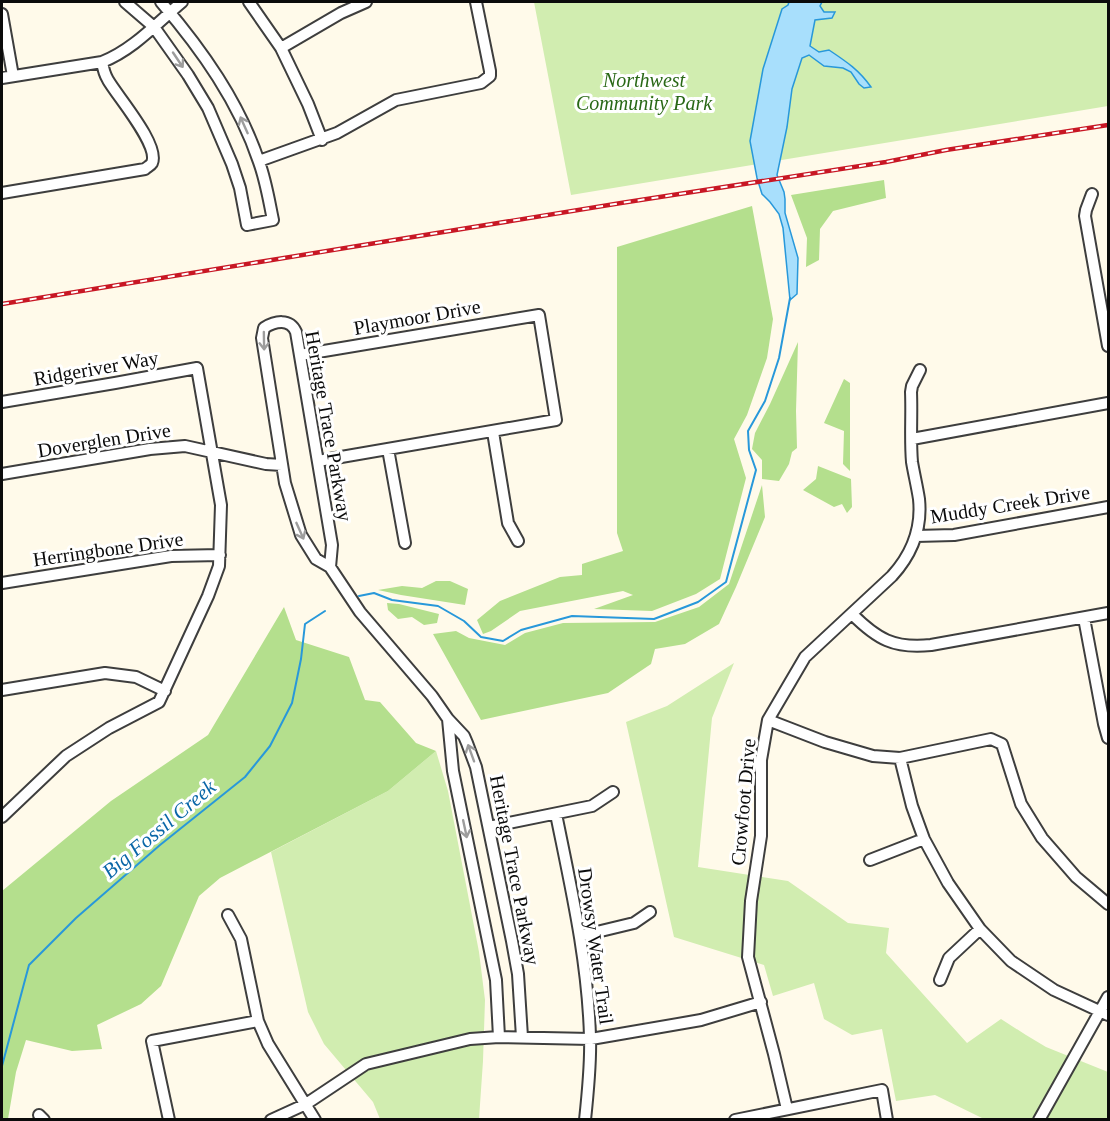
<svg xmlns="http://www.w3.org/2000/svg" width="1110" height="1121" font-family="Georgia,serif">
<rect width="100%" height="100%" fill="#fffaea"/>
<path fill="#d1edb0" d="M534 2H1108V106L571 195Z
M734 663 712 718 698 867 788 881 848 923 889 928 886 953 967 1043 1001 1019 1026 1035 1046 1047 1108 1072V1119H984L935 1095 896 1101 882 1029 852 1035 824 1019 814 983 773 996 764 965 674 937 626 722 667 706Z
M436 751 448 791 479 952 485 1000 483 1061 479 1119H380L373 1102 324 1044 308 1012 271 852 388 791Z"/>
<path fill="#b4df8d" d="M884 180 886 198 833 211 820 229 819 260 806 267 807 238 791 195Z
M752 206 773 319 767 358 747 415 734 439 746 478 720 579 696 594 652 611 594 609 633 595 623 591 520 611 491 631 483 634 477 620 500 601 560 577 582 575V564L623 551 617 533V247Z
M798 342 796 411 797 448 792 452 789 464 779 481 762 479V460L752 449 755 433 770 404Z
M844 379 850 383V471L843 464 844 431 824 423Z
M818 466 851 479 852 507 847 513 842 504 834 507 803 490 816 479Z
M762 485 765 517 736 587 719 624 685 644 655 649 651 664 608 693 481 720 433 634 456 631 469 638 505 645 525 633 563 623 655 622 699 607 729 584Z
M436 581H450L468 589 465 605 401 595 378 590 402 586 422 588Z
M387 603 399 604 439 614 437 623 424 625 412 617 398 619 388 610Z
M284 607 296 640 349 657 365 700 380 702 416 743 436 751 388 791 220 878 199 896 161 986 141 1004 97 1025 102 1049 72 1051 26 1040 16 1072 8 1119H2V891L111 801 208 735Z"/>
<path fill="#a8dffc" stroke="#2898da" stroke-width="1.5" d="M789 2H822L820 6 824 12H835L832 18 815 20 810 46 819 52 829 50C847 62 859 70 871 87L864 88 859 84 851 72 843 68 824 66 809 55 802 58 792 89 787 127 777 175 784 192 785 199V213L798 258 797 294 790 300 783 228 779 214 770 202 762 194 757 178 750 141 763 69 782 9 788 5Z"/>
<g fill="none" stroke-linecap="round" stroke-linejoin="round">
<path stroke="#2898da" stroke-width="2" d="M359 596 374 593 392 600 438 606 464 621 481 637 503 641 521 630 572 616 654 619 698 602 726 582 756 470 749 450 748 431 765 401 779 358 790 298
M2 1066 29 965 76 918 160 845 245 777 270 746 292 703 301 659 305 624 325 611"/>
<defs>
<path id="minor" d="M125 2 154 27 188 75 208 108 232 164 240 188 247 225 273 220C269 201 266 181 259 162 239 102 202 50 161 2
M249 2 281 48 308 104 322 140
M2 14 13 76
M281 48 341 13 366 2
M2 78 102 62C133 50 157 23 182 2
M259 161 337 133 396 100 481 83 490 76V71L476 2
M2 193 145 169C147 167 150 166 152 163 160 145 117 96 108 80 105 75 103 68 102 62
M1092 194 1086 210 1085 216 1108 346
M300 355 539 315 556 420 318 461
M2 402 115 383 197 368 221 505 219 566 208 596 159 702 109 728 66 756 2 817
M493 432 508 523 518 541
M912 439 1108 403
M388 449 405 543
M2 474 150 449 185 446 266 464 282 465
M916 536 954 535 1108 507
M330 567 332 545 296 332C290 318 275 321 264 328L262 338 285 483 301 535 316 559 330 567 360 612 432 696 448 719 464 736 467 743 476 767 512 941 518 974 522 1037
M2 583 171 556 220 555
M852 614C877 639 894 649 931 645L1108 613
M1084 618 1104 724 1108 738
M2 690 105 673 136 677 165 691
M448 719 453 771 496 980 499 1037
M768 720 825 742 873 756 900 758 991 739 1002 744 1021 804 1042 838 1076 877 1108 904
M900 758 912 806 924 839 948 883 980 929 1011 961 1054 990 1108 1015
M556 814C571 888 588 961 590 1037 591 1064 588 1092 585 1120
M489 827 592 806 613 792
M870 860 924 839
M228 915 241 939 258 1021 268 1044 315 1120
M580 936 634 923 650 912
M940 980 949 958 980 929
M787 1109 774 1054 748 957 751 901 761 836V760L768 720 805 657 892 576C912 554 922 528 919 499 917 486 914 474 912 462 910 439 912 415 911 392L912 386 920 370
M39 1115 44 1120
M169 1120 152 1041 258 1021
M271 1120 306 1104 366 1064 470 1039 499 1037 591 1039 701 1020 761 1002
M735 1120 882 1090 887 1120
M1039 1120 1108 997"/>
</defs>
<use href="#minor" stroke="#3e3e3e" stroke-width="14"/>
<use href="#minor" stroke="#fff" stroke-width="10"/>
<defs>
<path id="rail" d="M2 304 621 203 886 162 946 150 1108 125"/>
</defs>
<use href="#rail" stroke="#c81724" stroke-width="4.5"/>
<use href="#rail" stroke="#fff" stroke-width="2" stroke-dasharray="7" stroke-linecap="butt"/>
</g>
<defs><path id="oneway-shaft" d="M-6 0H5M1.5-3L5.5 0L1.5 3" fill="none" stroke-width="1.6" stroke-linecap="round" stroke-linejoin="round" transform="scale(1.5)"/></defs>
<g stroke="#9d9d9d">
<use href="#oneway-shaft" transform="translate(178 60) rotate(56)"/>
<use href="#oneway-shaft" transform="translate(244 125) rotate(-114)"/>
<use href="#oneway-shaft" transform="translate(264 341) rotate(89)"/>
<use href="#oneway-shaft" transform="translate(300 531) rotate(66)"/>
<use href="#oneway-shaft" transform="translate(471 753) rotate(-110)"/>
<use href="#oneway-shaft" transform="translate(465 829) rotate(78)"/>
</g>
<g text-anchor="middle" stroke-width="6" stroke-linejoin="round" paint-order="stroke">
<g font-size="20" font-style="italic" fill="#296816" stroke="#fff">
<text x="644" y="87">Northwest<tspan x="644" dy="23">Community Park</tspan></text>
</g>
<g font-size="20" fill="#0b0b0b" stroke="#fff">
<text transform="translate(417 317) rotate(-10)" y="7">Playmoor Drive</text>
<text transform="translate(96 368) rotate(-10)" y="7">Ridgeriver Way</text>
<text transform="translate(329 426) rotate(80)" y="7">Heritage Trace Parkway</text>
<text transform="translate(104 440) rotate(-9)" y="7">Doverglen Drive</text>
<text transform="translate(1010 504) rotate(-9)" y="7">Muddy Creek Drive</text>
<text transform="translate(108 549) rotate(-8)" y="7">Herringbone Drive</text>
<text transform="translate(743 802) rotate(-85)" y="7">Crowfoot Drive</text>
<text transform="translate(515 870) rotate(79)" y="7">Heritage Trace Parkway</text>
<text transform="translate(596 946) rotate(82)" y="7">Drowsy Water Trail</text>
</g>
<g font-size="21" font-style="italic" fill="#0a67a8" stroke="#fff">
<text transform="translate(159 829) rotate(-40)" y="7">Big Fossil Creek</text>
</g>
</g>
<rect width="1110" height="1121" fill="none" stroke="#0b0b0b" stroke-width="6"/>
</svg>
